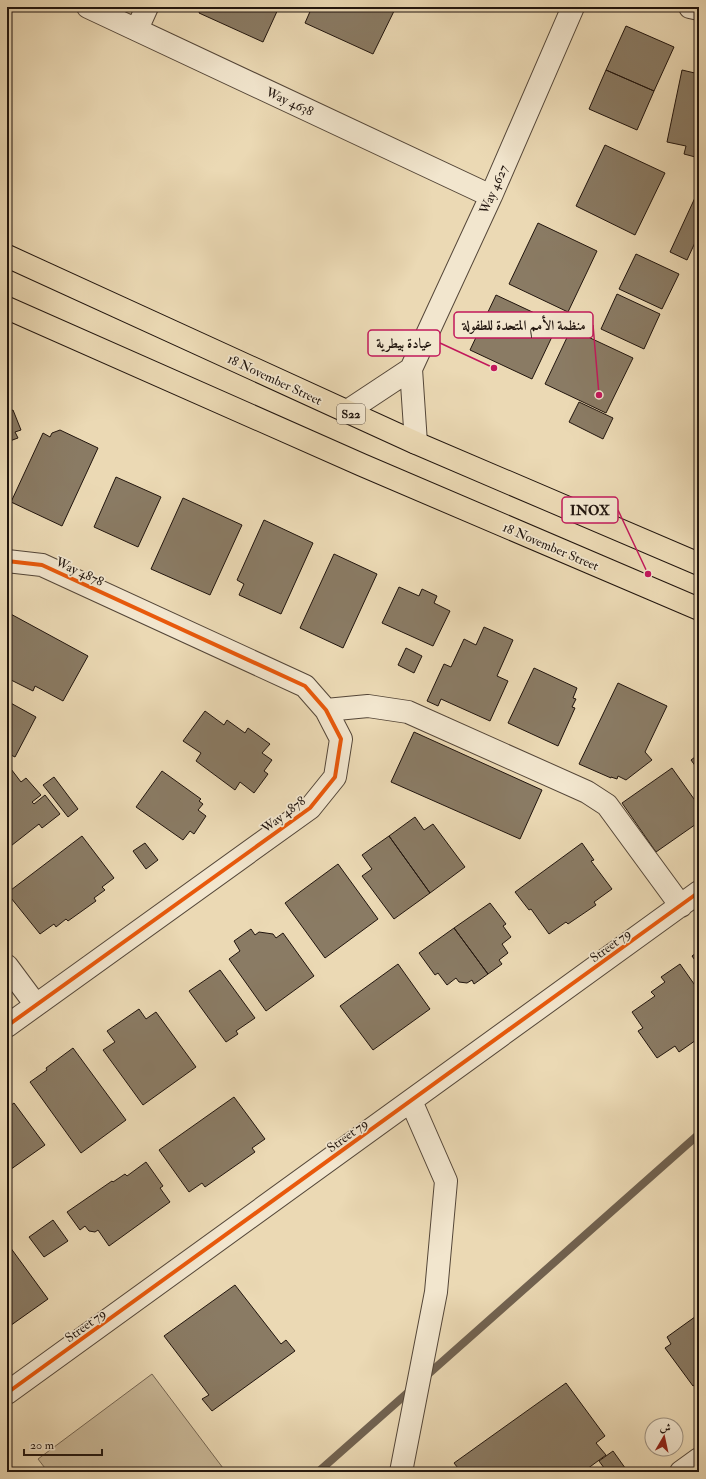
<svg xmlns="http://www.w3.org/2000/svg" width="706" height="1479" font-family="'IM FELL Double Pica',Amiri,serif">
<rect width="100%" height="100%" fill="#ebd9b4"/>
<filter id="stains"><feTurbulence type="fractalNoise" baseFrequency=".005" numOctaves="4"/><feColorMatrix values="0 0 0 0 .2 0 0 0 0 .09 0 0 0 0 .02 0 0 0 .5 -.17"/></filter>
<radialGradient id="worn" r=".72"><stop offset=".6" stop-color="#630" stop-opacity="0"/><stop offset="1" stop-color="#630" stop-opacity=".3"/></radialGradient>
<path fill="#c9b898" stroke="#756653" d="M152 1374 226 1472H48L38 1459Z"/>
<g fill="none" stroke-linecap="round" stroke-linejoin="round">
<path stroke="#716250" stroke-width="8" d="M425 1377 699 1134
M318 1472 413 1388"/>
</g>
<path fill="#8a7b64" stroke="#21150e" d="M201 7H279L263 42 199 13Z
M312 7H396L373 54 305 23Z
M626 26 674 47 654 91 606 70Z
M606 70 654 91 637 130 589 109Z
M682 70 699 74V158L684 154 686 146 667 142Z
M605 145 665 173 635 235 576 206Z
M699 189V234L687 260 670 252Z
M538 223 597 251 568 312 509 284Z
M636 254 679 274 662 309 619 289Z
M617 294 660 314 644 349 601 329Z
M496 295 558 324 532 379 470 350Z
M571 329 633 358 606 413 545 384Z
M579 402 613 418 603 439 569 422Z
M13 410 21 430 15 432 18 438 7 442V412Z
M60 430 98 448 62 526 11 502 43 433 50 437 52 433Z
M116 477 161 497 138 547 94 527Z
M183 498 242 525 210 595 151 569Z
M264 520 313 543 281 614 239 595 244 584 237 580Z
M334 554 377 574 343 648 300 628Z
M399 587 419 596 422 589 437 596 434 603 450 611 433 646 382 623Z
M7 612 88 656 63 701 35 686 33 691 7 678Z
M484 627 513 640 497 676 508 681 490 721 441 699 438 706 427 701 444 664 451 667 464 639 476 645Z
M406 648 422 656 414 673 398 665Z
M534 668 577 688 573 698 576 699 572 707 575 708 558 746 508 723Z
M618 683 667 706 645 752 652 760 626 780 618 776 617 779 611 777V778L579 764Z
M7 701 36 717 15 757 7 753Z
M205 711 224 725 227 720 245 733 248 728 270 744 262 753 272 760 264 771 268 774 254 793 240 782 235 790 196 761 201 753 183 741Z
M414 732 542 790 520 839 391 782Z
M699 754V771L691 760Z
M672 768 699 806V822L656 852 622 803Z
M11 769 21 782 26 778 41 795 32 802 34 804 45 795 60 814 42 828 39 824 7 849V772Z
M162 771 201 799 199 801 203 804 198 810 206 816 194 834 190 831 183 840 136 807Z
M54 777 78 809 68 817 43 785Z
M415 817 424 830 433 824 465 867 430 893 389 836Z
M82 836 114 878 102 887 105 890 94 898 96 901 68 921 66 919 56 927 54 924 40 934 7 893Z
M389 836 430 893 394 919 362 876 372 869 362 855Z
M145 843 158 860 146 869 133 851Z
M582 843 594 860 591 861 612 889 594 902 596 905 568 924 566 922 549 934 531 909 529 910 515 892Z
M338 864 378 919 325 958 285 903Z
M490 903 506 924 503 926 511 937 502 944 508 953 499 960 502 964 488 974 454 928Z
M454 928 488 974 474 984 472 980 467 983 459 982 456 978 447 985 438 973 435 975 419 953Z
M251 929 255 935 259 932 273 934 276 938 283 933 314 976 266 1011 229 959 240 951 234 941Z
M699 951V966L692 956Z
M398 964 430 1009 373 1050 340 1006Z
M680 964 699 991V1038L679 1052 675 1046 657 1058 638 1031 643 1028 632 1012 655 996 651 992 665 982 661 977Z
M220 970 255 1018 236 1031 238 1034 226 1042 189 991Z
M139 1009 146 1019 156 1012 196 1067 143 1105 103 1050 115 1042 107 1031Z
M73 1048 126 1120 81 1153 30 1082 47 1070 46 1068Z
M234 1097 265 1139 252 1148 255 1152 205 1187 202 1183 189 1192 159 1150Z
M14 1103 45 1145 7 1172V1108Z
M146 1162 163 1186 160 1188 170 1202 109 1246 98 1230 95 1232 89 1231 85 1226 80 1230 67 1212 112 1181 113 1182 125 1174 127 1176Z
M53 1220 68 1241 44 1257 29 1237Z
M10 1247 48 1299 7 1328V1249Z
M235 1285 281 1344 286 1340 295 1351 212 1411 202 1399 209 1395 164 1336Z
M699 1314V1382L693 1386 665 1348 671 1344 667 1337Z
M566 1383 605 1436 596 1443 606 1455 583 1472H461L454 1463Z
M613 1451 628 1472H607L599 1461Z"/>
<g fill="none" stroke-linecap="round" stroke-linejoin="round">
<defs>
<path id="street" d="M88 7 491 196
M690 7 699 9
M137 29 147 7
M346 412 411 369
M416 443 411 369 491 196 573 7
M7 561 42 565 305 686 326 710 341 739 335 777 310 808 7 1026
M326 710 368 706 408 712 587 792 607 805 681 906
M7 966 36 1005
M7 1393 699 892
M401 1472 436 1292 446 1181 411 1101
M681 1472 699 1459"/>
<path id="primary" d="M7 256 416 443 699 564
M7 308 362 465 699 609"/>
</defs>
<use href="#street" stroke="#544638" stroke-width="24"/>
<use href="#primary" stroke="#21150e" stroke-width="24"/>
<use href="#street" stroke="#f2e6ce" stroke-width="22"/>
<use href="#primary" stroke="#ebd9b4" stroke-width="22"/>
<defs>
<path id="cycleway" d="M7 561 42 565 305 686 326 710 341 739 335 777 310 808 7 1026
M7 1393 699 892"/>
</defs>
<use href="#cycleway" stroke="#f2e6ce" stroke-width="6"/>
<use href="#cycleway" stroke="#e8590c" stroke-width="4"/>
</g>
<g text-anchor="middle" stroke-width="3.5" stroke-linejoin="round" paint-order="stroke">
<rect fill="#f2e6ce" stroke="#605448" stroke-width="1" x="337" y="404" width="28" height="20" rx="3"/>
<g font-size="12" font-weight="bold" fill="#21150e">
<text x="351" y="418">S22</text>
</g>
<g font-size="13" fill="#21150e" stroke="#f2e6ce">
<text transform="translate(290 101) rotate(25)" y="5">Way 4638</text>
<text transform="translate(493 189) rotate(-66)" y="5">Way 4627</text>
<text transform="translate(275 379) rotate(25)" y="5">18 November Street</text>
<text transform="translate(551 546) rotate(23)" y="5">18 November Street</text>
<text transform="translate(80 571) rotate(25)" y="5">Way 4878</text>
<text transform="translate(283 814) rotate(-37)" y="5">Way 4878</text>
<text transform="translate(610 945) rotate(-36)" y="5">Street 79</text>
<text transform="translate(347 1135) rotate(-36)" y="5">Street 79</text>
<text transform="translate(85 1325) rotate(-36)" y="5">Street 79</text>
</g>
</g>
<path fill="none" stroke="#c2185b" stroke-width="1.5" d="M599 395L593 325M494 368L440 343M648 574L618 510"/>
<g fill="#c2185b" stroke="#f2e6ce" stroke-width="1.5">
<circle cx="599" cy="395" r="4"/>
<circle cx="494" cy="368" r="4"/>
<circle cx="648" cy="574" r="4"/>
</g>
<g fill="#f2e6ce" stroke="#c2185b" stroke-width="1.5">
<rect x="454" y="312" width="139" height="26" rx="4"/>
<rect x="368" y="330" width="72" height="26" rx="4"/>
<rect x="562" y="497" width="56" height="26" rx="4"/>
</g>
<g font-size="14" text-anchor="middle" font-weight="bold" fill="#21150e">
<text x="524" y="330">منظمة الأمم المتحدة للطفولة</text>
<text x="404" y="348">عيادة بيطرية</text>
<text x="590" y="515">INOX</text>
</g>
<rect width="706" height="1479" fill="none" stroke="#ebd9b4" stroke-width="24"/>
<rect x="8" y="8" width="690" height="1463" fill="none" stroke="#21150e" stroke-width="2"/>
<rect x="12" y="12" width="682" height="1455" fill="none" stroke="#21150e"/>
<g transform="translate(664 1437) rotate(9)"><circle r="19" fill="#f2e6ce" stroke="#9e9281"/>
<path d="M0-3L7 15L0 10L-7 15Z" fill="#8f2418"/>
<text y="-6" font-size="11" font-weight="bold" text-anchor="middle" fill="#21150e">ش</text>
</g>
<path d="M24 1449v6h78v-6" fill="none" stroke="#21150e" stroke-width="2"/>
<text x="30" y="1449" font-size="12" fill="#21150e" stroke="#f2e6ce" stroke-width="3" paint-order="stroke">20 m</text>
<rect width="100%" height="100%" filter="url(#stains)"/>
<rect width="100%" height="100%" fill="url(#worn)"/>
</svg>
